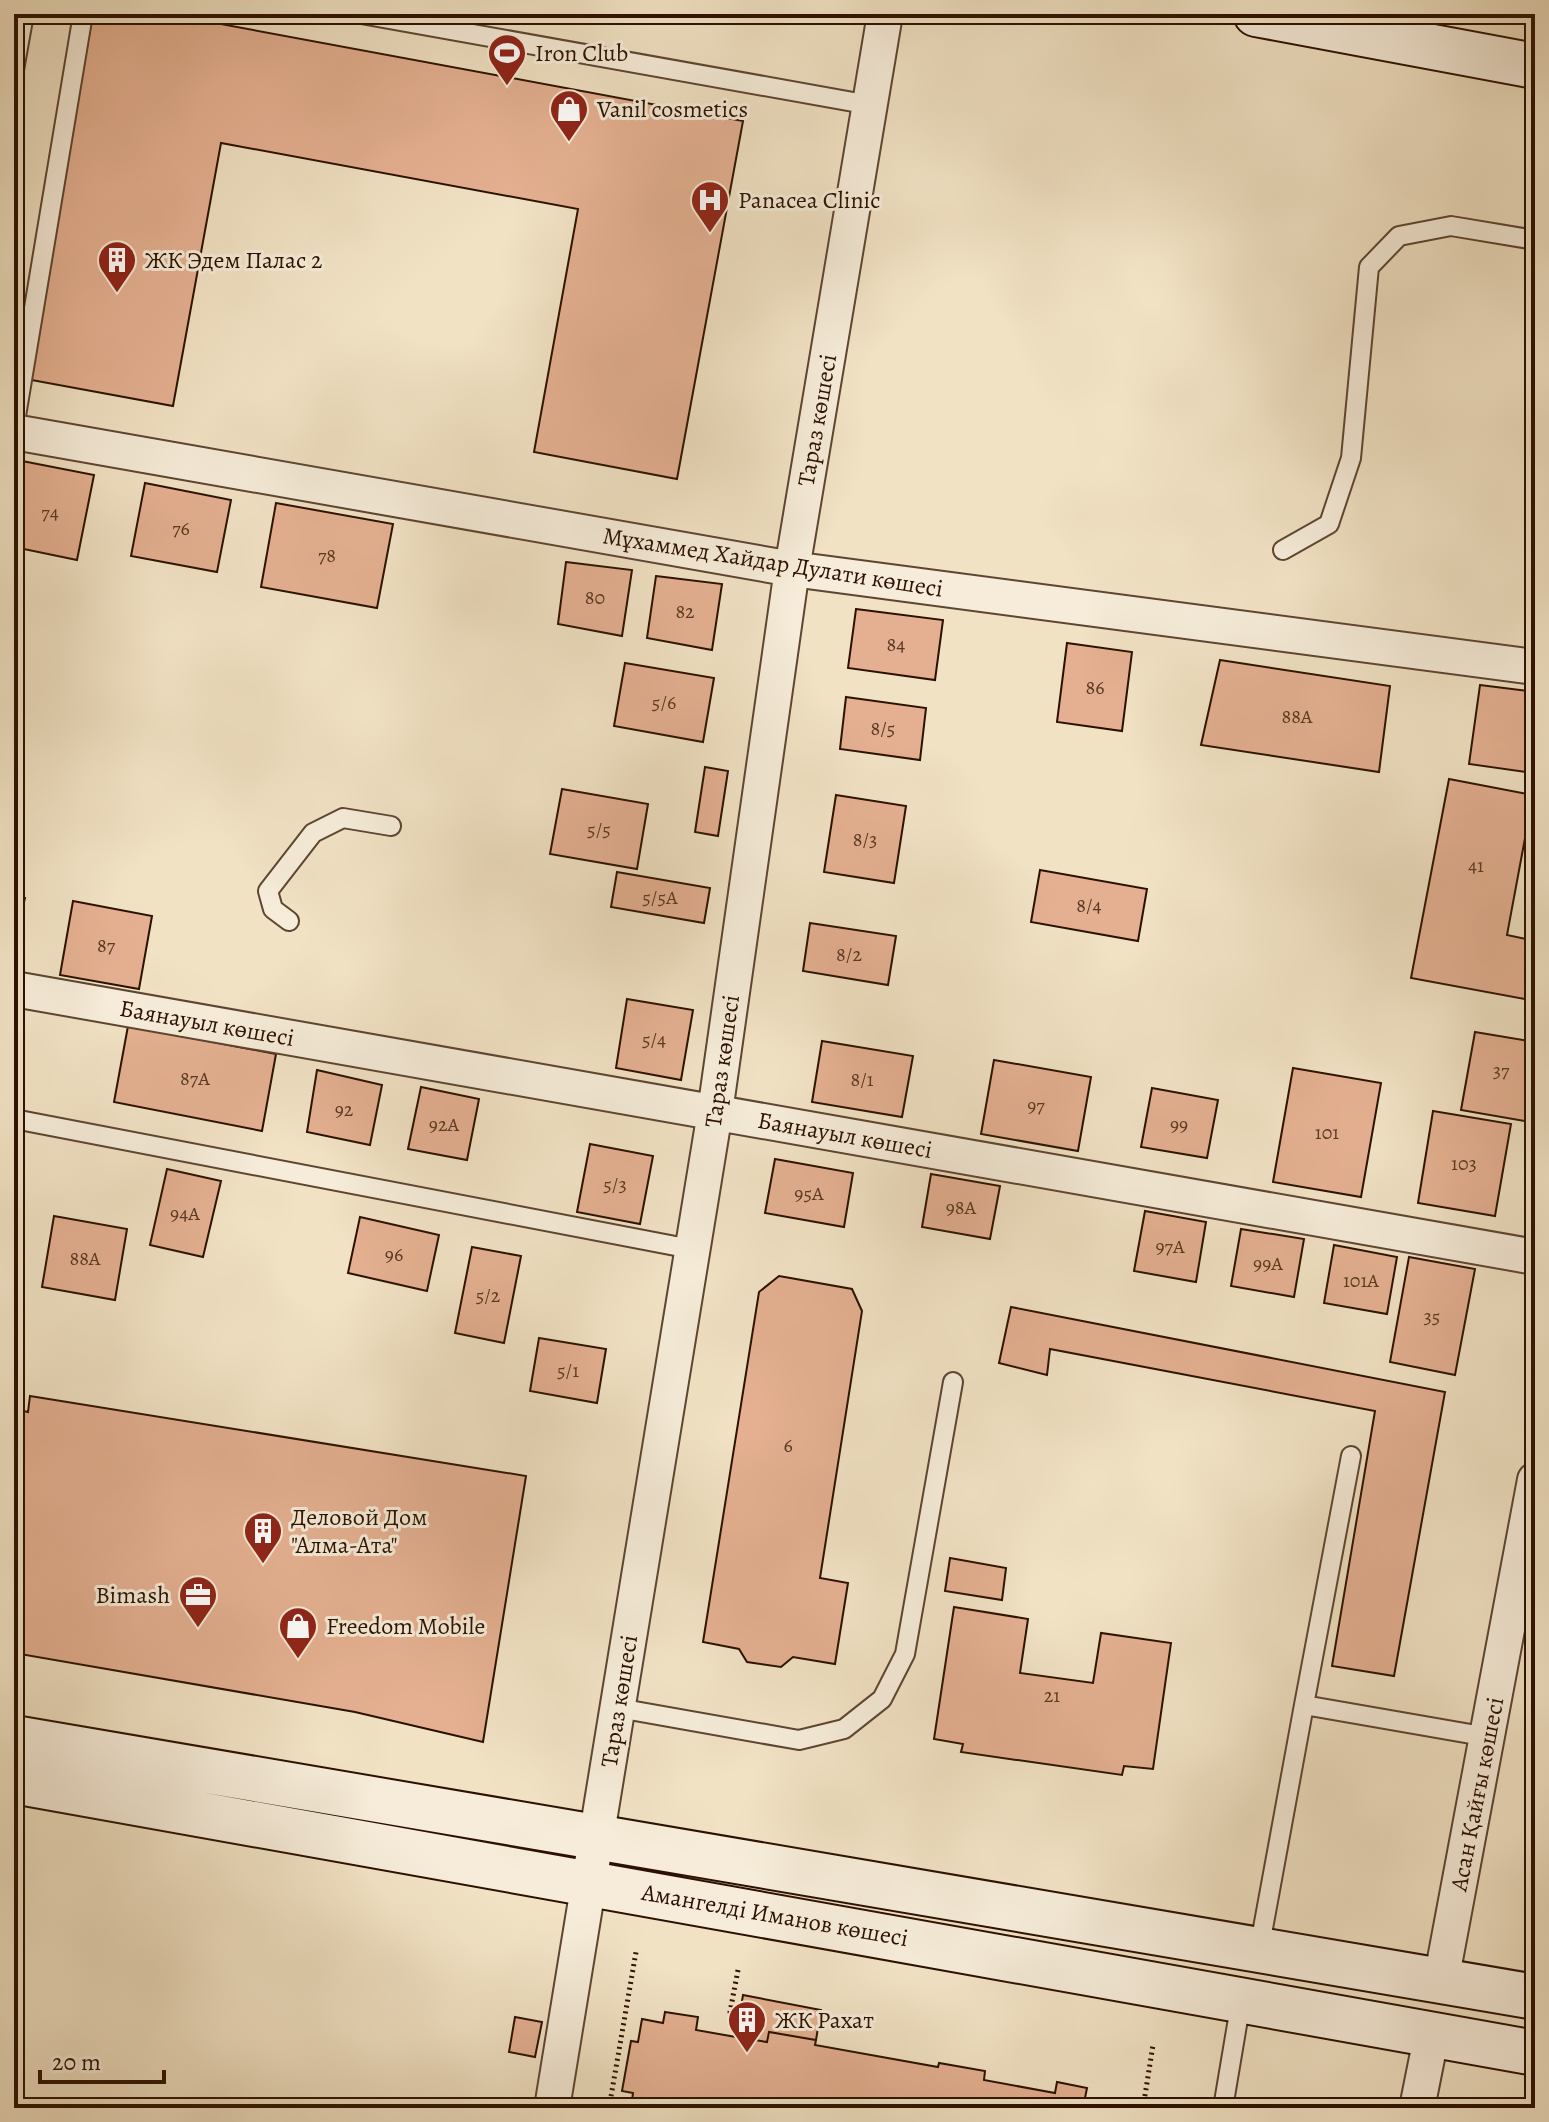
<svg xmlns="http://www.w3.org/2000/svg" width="1549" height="2122" font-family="Alegreya,serif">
<rect width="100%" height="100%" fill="#f1e2c4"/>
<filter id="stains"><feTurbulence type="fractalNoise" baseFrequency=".0025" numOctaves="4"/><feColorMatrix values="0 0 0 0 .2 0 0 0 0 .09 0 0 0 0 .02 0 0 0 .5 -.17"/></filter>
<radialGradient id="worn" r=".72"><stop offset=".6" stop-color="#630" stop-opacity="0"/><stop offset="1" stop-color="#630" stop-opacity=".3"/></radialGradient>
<path fill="#e4b091" stroke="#2c1100" stroke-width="2" d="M93 14H167L743 121 677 479 534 452 578 209 221 143 173 406 26 379Z
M17 460 94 475 77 560 14 547Z
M145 483 231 500 217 572 131 556Z
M276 503 393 524 377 608 261 587Z
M566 562 632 570 622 636 558 624Z
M656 576 722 584 712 650 647 638Z
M856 609 943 620 935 680 848 668Z
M1067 643 1132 652 1122 731 1057 722Z
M1220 660 1390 686 1379 772 1201 745Z
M625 663 714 678 703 742 614 726Z
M1480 685 1535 692 1534 773 1469 764Z
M846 697 926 708 920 760 840 749Z
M705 767 728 771 718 836 695 832Z
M1449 779 1533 795 1507 935 1535 941V1001L1411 978Z
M562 789 648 804 637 869 550 854Z
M836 795 906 806 894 883 824 872Z
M1040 870 1147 889 1138 941 1031 922Z
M617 872 710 888 704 923 611 907Z
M14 895 25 898 14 943Z
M73 901 152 916 139 989 60 975Z
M810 923 896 936 888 985 803 971Z
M627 999 693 1010 681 1080 616 1068Z
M128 1026 276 1054 262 1131 114 1102Z
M1475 1032 1535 1042V1099L1531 1122 1461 1110Z
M822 1041 913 1056 902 1117 812 1102Z
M994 1060 1091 1077 1078 1151 981 1134Z
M1293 1068 1381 1083 1361 1197 1273 1182Z
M317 1070 382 1085 370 1145 307 1132Z
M421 1087 479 1099 467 1160 408 1149Z
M1152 1088 1218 1100 1207 1158 1141 1147Z
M1433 1111 1511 1124 1495 1216 1418 1203Z
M590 1144 653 1156 640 1224 577 1212Z
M775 1159 853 1173 844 1227 765 1213Z
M167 1169 221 1181 203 1257 150 1245Z
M931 1174 1000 1186 990 1239 922 1227Z
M1145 1211 1206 1222 1196 1282 1134 1271Z
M54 1216 127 1229 115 1300 42 1287Z
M360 1217 439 1235 427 1291 348 1273Z
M1241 1229 1304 1239 1294 1297 1231 1286Z
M1334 1245 1397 1257 1387 1314 1324 1303Z
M472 1247 521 1256 504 1343 455 1333Z
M1409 1257 1475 1269 1455 1375 1390 1362Z
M779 1276 852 1289 862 1311 820 1578 848 1583 835 1664 793 1657 781 1667 747 1662 739 1649 703 1642 759 1292Z
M1011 1307 1445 1392 1394 1676 1332 1666 1375 1411 1050 1349 1047 1375 999 1363Z
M539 1338 606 1349 597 1403 530 1391Z
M30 1396 526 1476 483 1742 355 1712 14 1653V1409L28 1412Z
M950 1558 1006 1568 1002 1600 945 1591Z
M954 1607 1028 1619 1020 1673 1093 1683 1101 1633 1171 1643 1153 1769 1124 1766 1122 1775 961 1752 963 1744 934 1739Z
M743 1995 821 2010 816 2040 769 2032 767 2042 736 2037Z
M665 2012 698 2017 696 2030 736 2037 767 2042 769 2032 816 2040 815 2045 938 2067 939 2063 985 2071 984 2080 1055 2093 1057 2082 1087 2088 1085 2098 1108 2102 1107 2108H631L633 2093 622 2091 631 2041 638 2042 642 2019 663 2023Z
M515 2017 542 2022 535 2057 509 2052Z"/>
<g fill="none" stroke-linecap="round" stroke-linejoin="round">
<defs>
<path id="service" d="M361 14 870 105
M14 70 24 14
M14 428 83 14
M1283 550 1329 524 1351 458 1369 267 1399 236 1451 226 1535 240
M289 921 273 909 268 891 313 833 343 818 391 826
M14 1119 691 1249
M1304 1705 1351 1456
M618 1708 799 1740 844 1729 882 1699 905 1654 953 1382
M1259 1950 1304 1705 1488 1737
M1223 2108 1241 2001"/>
<path id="minor" d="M14 432 792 569 1535 667
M14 989 1535 1257
M1441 1981 1535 1480
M552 2108 715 1112 792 569 885 14
M1417 2108 1432 2033"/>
<path id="secondary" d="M1256 14 1535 66
M14 1738 1535 1997
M14 1781 1535 2053"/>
</defs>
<use href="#service" stroke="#5d4531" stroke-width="22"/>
<use href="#minor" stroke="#5d4531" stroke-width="38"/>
<use href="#secondary" stroke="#2c1100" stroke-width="48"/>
<path stroke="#2c1100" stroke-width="5" stroke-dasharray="2 4" stroke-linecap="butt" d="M738 1970 730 2012 740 2014
M609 2108 636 1952
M1143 2108 1153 2045"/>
<use href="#service" stroke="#f6ecd9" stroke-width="18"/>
<use href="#minor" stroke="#f6ecd9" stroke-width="34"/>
<use href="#secondary" stroke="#f6ecd9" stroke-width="44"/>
</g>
<defs>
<symbol id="stadium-pin" viewBox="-11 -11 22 30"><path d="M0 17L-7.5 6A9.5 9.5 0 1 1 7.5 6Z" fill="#8f2418" stroke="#f6ecd9"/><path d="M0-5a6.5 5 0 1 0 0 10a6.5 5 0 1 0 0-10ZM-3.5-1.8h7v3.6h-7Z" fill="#fff"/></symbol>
<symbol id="shop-pin" viewBox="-11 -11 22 30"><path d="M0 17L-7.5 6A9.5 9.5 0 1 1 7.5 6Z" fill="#8f2418" stroke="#f6ecd9"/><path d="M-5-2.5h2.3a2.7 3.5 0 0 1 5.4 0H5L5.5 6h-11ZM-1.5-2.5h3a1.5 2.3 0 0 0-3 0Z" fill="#fff"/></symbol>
<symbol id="hospital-pin" viewBox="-11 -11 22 30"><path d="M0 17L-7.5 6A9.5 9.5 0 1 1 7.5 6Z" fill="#8f2418" stroke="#f6ecd9"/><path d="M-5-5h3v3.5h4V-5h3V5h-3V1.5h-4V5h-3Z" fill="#fff"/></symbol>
<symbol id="building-pin" viewBox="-11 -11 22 30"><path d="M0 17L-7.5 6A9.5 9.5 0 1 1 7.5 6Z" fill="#8f2418" stroke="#f6ecd9"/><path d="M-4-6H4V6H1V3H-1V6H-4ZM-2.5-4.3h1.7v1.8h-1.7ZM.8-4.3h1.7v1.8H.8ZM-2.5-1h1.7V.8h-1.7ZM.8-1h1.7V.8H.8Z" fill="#fff"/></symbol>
<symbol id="office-pin" viewBox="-11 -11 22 30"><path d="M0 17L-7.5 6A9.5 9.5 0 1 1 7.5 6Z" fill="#8f2418" stroke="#f6ecd9"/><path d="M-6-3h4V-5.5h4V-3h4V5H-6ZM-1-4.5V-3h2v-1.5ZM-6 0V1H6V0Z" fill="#fff"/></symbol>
</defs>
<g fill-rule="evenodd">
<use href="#stadium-pin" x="485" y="31" width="44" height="60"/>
<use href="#shop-pin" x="547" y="87" width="44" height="60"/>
<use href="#hospital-pin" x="688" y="178" width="44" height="60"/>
<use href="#building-pin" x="95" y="238" width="44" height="60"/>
<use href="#building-pin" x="241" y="1509" width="44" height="60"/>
<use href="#office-pin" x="176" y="1573" width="44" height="60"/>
<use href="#shop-pin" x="276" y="1604" width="44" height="60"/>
<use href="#building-pin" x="725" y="1998" width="44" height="60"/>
</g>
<g text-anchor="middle" stroke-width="6" stroke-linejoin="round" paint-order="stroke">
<g font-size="20" fill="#5a3924">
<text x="50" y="519">74</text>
<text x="181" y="535">76</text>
<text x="327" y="562">78</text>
<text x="595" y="604">80</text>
<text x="685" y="618">82</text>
<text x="896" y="651">84</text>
<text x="1095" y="694">86</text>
<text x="664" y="709">5/6</text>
<text x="1297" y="723">88А</text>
<text x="883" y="735">8/5</text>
<text x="599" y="836">5/5</text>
<text x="865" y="846">8/3</text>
<text x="1476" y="872">41</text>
<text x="660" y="904">5/5А</text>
<text x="1089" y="912">8/4</text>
<text x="106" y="952">87</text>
<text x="849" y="961">8/2</text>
<text x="654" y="1046">5/4</text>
<text x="1501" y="1077">37</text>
<text x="195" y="1085">87А</text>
<text x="862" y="1086">8/1</text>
<text x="1036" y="1112">97</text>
<text x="344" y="1116">92</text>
<text x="444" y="1131">92А</text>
<text x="1179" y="1131">99</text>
<text x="1327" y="1139">101</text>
<text x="1464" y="1170">103</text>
<text x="615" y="1191">5/3</text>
<text x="809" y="1200">95А</text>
<text x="961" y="1214">98А</text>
<text x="185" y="1220">94А</text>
<text x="1170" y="1253">97А</text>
<text x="394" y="1261">96</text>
<text x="85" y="1265">88А</text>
<text x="1268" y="1270">99А</text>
<text x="1361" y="1287">101А</text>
<text x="488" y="1302">5/2</text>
<text x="1432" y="1323">35</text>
<text x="568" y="1377">5/1</text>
<text x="788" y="1452">6</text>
<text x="1052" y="1702">21</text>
</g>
<g font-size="24" fill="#2c1100" stroke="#f6ecd9" text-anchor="start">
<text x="535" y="61">Iron Club</text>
<text x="597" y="117">Vanil cosmetics</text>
<text x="738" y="208">Panacea Clinic</text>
<text x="145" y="268">ЖК Эдем Палас 2</text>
<text x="291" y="1525">Деловой Дом<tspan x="291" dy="28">"Алма-Ата"</tspan></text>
<text x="170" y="1603" text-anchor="end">Bimash</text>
<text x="326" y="1634">Freedom Mobile</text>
<text x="775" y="2028">ЖК Рахат</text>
</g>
<g font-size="24" fill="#2c1100" stroke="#f6ecd9">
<text transform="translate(817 420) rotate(-80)" y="8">Тараз көшесі</text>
<text transform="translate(773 562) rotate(9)" y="8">Мұхаммед Хайдар Дулати көшесі</text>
<text transform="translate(207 1023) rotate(10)" y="8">Баянауыл көшесі</text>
<text transform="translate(722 1061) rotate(-82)" y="8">Тараз көшесі</text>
<text transform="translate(845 1135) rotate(10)" y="8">Баянауыл көшесі</text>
<text transform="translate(619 1701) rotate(-81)" y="8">Тараз көшесі</text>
<text transform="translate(1477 1794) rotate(-79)" y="8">Асан Қайғы көшесі</text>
<text transform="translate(775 1915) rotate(10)" y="8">Амангелді Иманов көшесі</text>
</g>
</g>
<rect width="1549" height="2122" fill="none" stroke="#f1e2c4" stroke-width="48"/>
<rect x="16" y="16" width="1517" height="2090" fill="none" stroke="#2c1100" stroke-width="4"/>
<rect x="24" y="24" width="1501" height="2074" fill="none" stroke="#2c1100" stroke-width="2"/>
<path d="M40 2070v12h124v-12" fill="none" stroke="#2c1100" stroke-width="4"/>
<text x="52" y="2070" font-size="24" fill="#2c1100" stroke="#f6ecd9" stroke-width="6" paint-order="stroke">20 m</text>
<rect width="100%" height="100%" filter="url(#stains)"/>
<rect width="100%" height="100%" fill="url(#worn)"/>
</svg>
